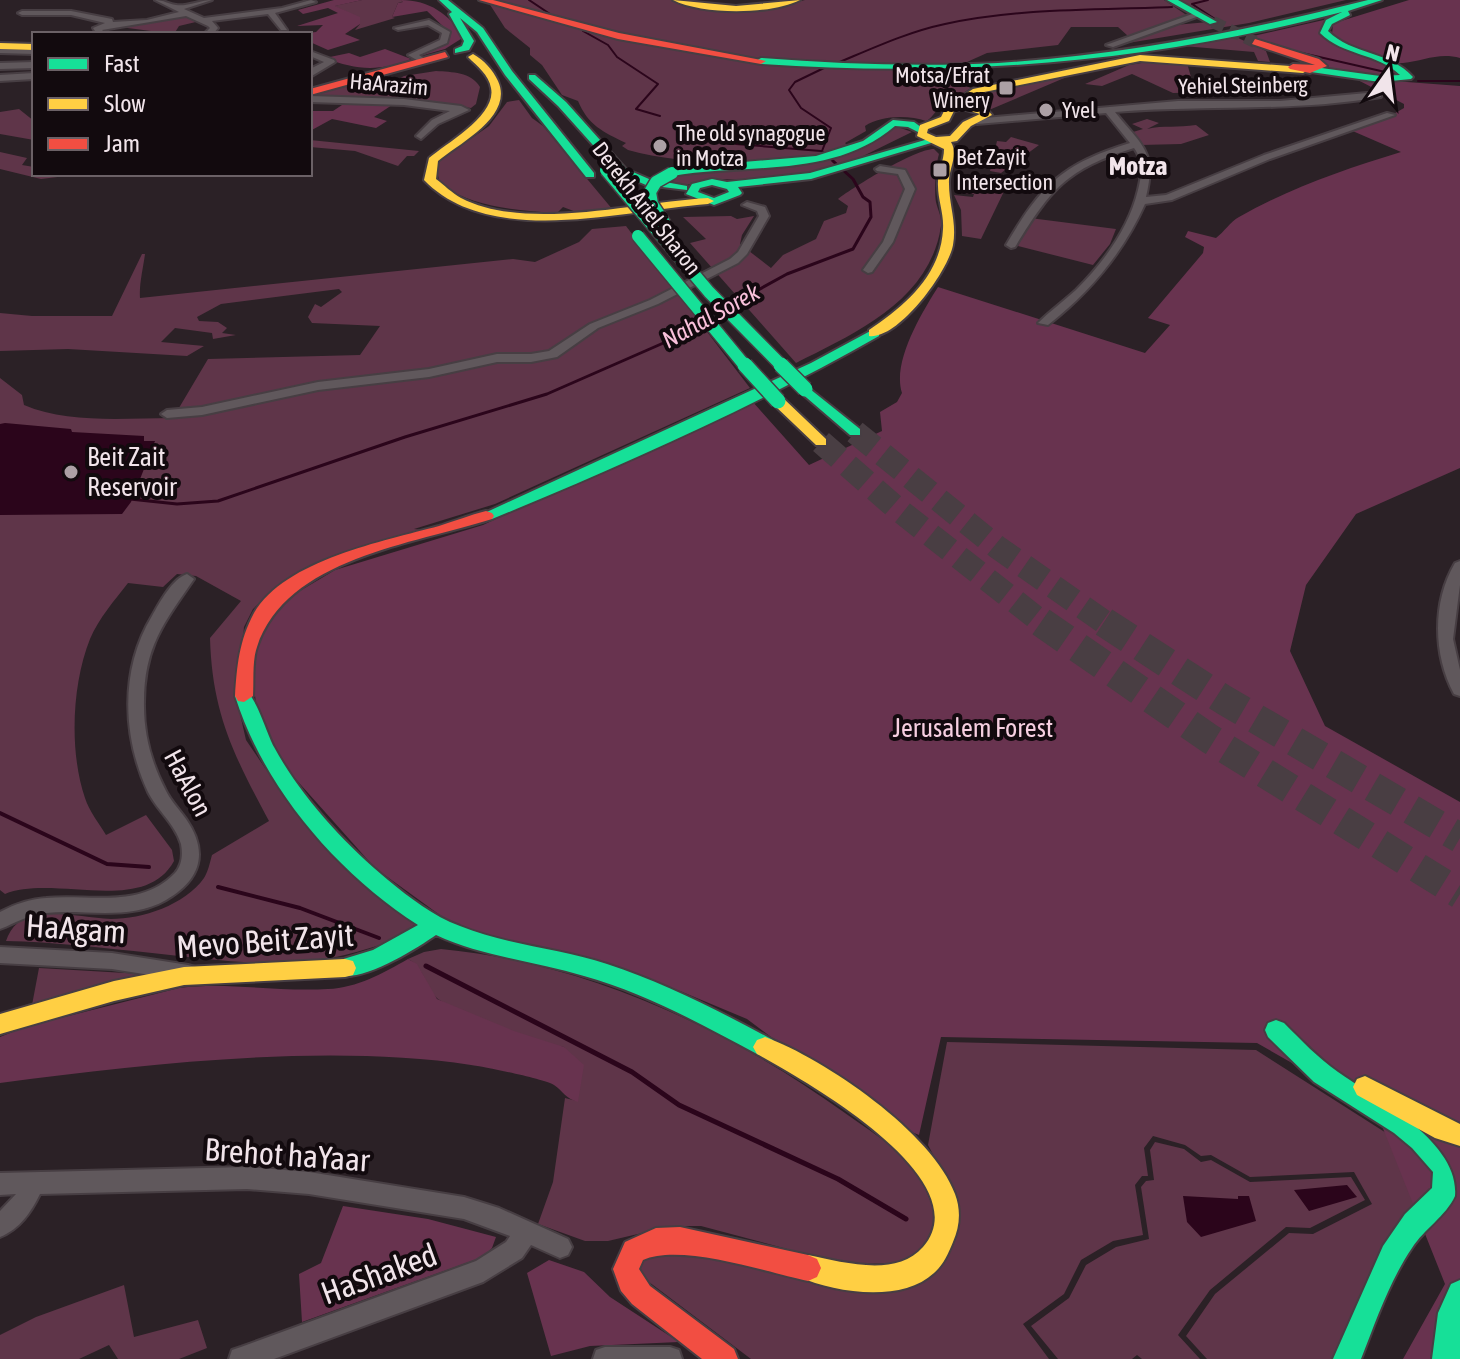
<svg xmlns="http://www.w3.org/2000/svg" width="1460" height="1359" font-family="'Asap Condensed',sans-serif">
<rect width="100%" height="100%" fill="#2b2126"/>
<path fill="#5f3549" d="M362 0H401L404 1 398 3 392 17 395 18 355 30 360 24 347 12 334 6Z
M487 0H672C712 13 764 11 805 0H1164L1188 16 1128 36 1118 27H1071L1058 45 987 53 938 75 971 88C962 94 950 100 941 107 934 111 934 117 926 121 909 115 881 115 865 126L866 131 845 143 850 148C785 165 693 168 628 150L622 146 626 143C603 132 588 125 578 101L562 95 542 65 530 55V48L505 28Z
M1176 0H1346L1249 23 1122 44 1175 25 1208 22Z
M186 15 200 21 179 26 174 34 120 27Z
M1236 37 1266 51 1270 62 1258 61 1254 52 1183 46Z
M1154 61 1187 63 1193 84 1217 86 1218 92 1173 93 1132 74 1102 86 1085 84 1129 65Z
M436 71C452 72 471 72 480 87L476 104 471 108 406 99 310 98V94L360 82 385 86 404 76Z
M1065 74 1069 76 989 110 975 100 977 95Z
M519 100 532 118 543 126 613 210 579 213 563 207 557 213C515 210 475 208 440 184L436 167 439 161 489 126 507 102Z
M19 109 34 121V140L0 134V112Z
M1147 119 1159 123 1147 129C1164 125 1178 128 1196 125L1209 135 1181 144 1141 145 1133 132 1143 129 1132 124Z
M895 126 912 132 855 160 818 171 759 180 715 179 686 185 666 180 695 170 836 157Z
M1011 137 1039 145 1001 173 990 171 997 141 1006 142Z
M310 140 419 151 414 156H407L398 166 355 151 310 147Z
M934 149 939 154C936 163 934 192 936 202 938 211 942 216 941 226 930 301 855 333 796 363L690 243 706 239 683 217 731 216 737 219 754 216 742 235 740 244 771 268 783 255 816 239 824 221 846 213 848 206 838 199C855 186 915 149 934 149Z
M0 152 27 158 22 165 34 167V174L74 175 41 179 0 169Z
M984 177 1009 181 981 239 962 236 961 210 954 195 973 197 974 194 960 193 963 181 980 184Z
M1030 218 1116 229 1110 244 1093 265 1018 246Z
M626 226 750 388 495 504 414 529 435 531 275 588 253 609 244 627 237 701 246 740 265 768 417 922C402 937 390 942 370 948 294 973 229 961 152 953 103 948 55 942 6 941 11 926 21 917 37 915 60 911 87 918 111 919 142 919 185 905 204 878 208 872 210 862 212 855L269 821C234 756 212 713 210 638L241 601 196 576 177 574 163 587 128 583C114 601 99 618 90 639 72 684 69 751 85 798 89 811 99 823 106 835L146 815 172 850 174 861C144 916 54 874 5 894L0 890V378L22 395 24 405C68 424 125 418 173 418L208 359 360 355 380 326 312 323 308 317 315 304 321 307 342 292 339 289 221 304 197 317 199 321 218 322 227 328 222 333 236 335 213 339 212 333 175 328 161 342 204 346 187 356 68 349 0 351V313L32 316H112L142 254H145C143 269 139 284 140 298L513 259 535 262 579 242 592 229Z
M441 949C587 963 727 1028 845 1113 871 1132 901 1149 919 1176 926 1188 931 1203 936 1216L925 1247 905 1263 843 1264 701 1226H672L608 1241H585L538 1224 553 1182 565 1098 577 1101 564 1047C542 1045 455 1012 438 999 425 988 425 968 408 959L424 952Z
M39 968 143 974 32 1005Z
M947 1042 1256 1050 1449 1173 1343 1359H1207L1186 1336 1215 1294 1289 1233 1313 1234 1372 1204 1354 1172 1250 1177 1211 1155 1201 1156 1185 1145 1153 1136 1144 1148 1148 1176H1142L1135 1185 1143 1235 1113 1241 1081 1260 1064 1294 1023 1324 1049 1359H751L645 1279 640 1267 643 1259 658 1250 911 1287 952 1190 928 1145Z
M1155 1142 1184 1149 1201 1162 1211 1160 1250 1182 1351 1177 1365 1200 1310 1228 1286 1227 1210 1290 1178 1335 1200 1359H1142L1137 1355 1132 1359H1058L1031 1326 1069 1298 1086 1265 1116 1247 1149 1239 1141 1187 1146 1181 1154 1180 1150 1150Z
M124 1285 134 1337 198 1320 207 1348 179 1359H118L109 1345 79 1359H0V1335L36 1317Z"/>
<path fill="#68334f" d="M334 0H362L335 6 360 17V24L345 34 360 40 328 50 310 42V34H300L316 32 323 25 297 26 338 13 328 8 303 14 298 10Z
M401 0C429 0 449 14 464 37L445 49 417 57 447 41 449 32 427 11 392 17 398 3 403 2Z
M1409 0H1460V58C1439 52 1423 61 1403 63 1386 65 1343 45 1332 34L1333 25 1341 21Z
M1328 19 1320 32 1396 71 1398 75 1394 77 1328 70 1329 66 1323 61 1249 37Z
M385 49 411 59C379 72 356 70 325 58L349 53 360 57Z
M1354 78 1460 86V468L1356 514 1306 585 1290 651 1325 726 1460 802V1359H1403L1445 1284 1380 1121 1343 1092 1257 1043 941 1037 919 1135 884 1121 747 1019 680 991 455 926 375 868 292 775 259 724 249 653 261 626 278 604 335 570 483 525 752 401 809 465 882 431 880 412 897 402 902 393C892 362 921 314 938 287L1145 353 1170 325 1148 318 1203 253 1204 247 1185 237 1188 231 1216 238C1224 232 1230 222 1239 217 1290 188 1345 169 1401 152L1348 129 1390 116 1404 108V104Z
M348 101 395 103 374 117 387 121 376 128 332 119 310 131V111H333Z
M408 959 417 964 437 999 514 1031 564 1047 584 1065 578 1102C565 1098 564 1092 554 1085 544 1079 486 1067 471 1065 325 1043 146 1064 0 1083V1037L25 1027 179 988C228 982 278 992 328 989 357 988 383 973 408 959Z
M343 1206 428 1219 496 1237 492 1248 483 1257 302 1322 299 1274 321 1263Z
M549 1260 584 1272 610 1297 679 1342 590 1346 551 1356 527 1273Z"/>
<path fill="#2b051b" d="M5 423 71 429 72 432 144 436V441H155L131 502 122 514 0 515V424Z
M1347 1185 1357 1197 1309 1211 1294 1190Z
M1183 1196 1238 1199V1196H1249L1256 1221 1201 1237 1187 1222Z"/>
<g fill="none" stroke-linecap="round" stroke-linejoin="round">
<path stroke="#2b051b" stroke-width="2" d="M529 0 550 14
M1192 4 1218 21
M1192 4 1208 0
M583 31 608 45 617 57 658 84 636 109 660 116
M1293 51 1394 74
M835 64C871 49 907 32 945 24 1019 8 1097 10 1172 7
M826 67 795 82 789 90 801 108 831 128 822 151 835 163
M1418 81H1460
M736 144 821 151"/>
<path stroke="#2b051b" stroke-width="3" d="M731 305 787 274 853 249 871 217 870 202 863 197 853 179 833 161
M130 499 177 504 218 501 405 437 547 394 668 341 699 323"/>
<path stroke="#2b051b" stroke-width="4" d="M0 813 107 864 149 867
M218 887 300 908 379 938"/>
<path stroke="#2b051b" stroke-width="5" d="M426 966 632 1072 679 1105 838 1179 906 1219"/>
<path stroke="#493e43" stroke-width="12" stroke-dasharray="12 6" stroke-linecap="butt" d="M1213 22 1255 42"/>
<path stroke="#493e43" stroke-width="24" stroke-dasharray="24 12" stroke-linecap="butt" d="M855 432 997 547 1107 624
M821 442 895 507 1044 624"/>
<path stroke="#493e43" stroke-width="30" stroke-dasharray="30 15" stroke-linecap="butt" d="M1041 622 1210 739 1460 894
M1104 622 1224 700 1460 838"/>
<defs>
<path id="street" d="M155 0C164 0 168 4 176 5 186 7 201 0 212 0L184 9 204 18 282 8 311 0 316 2 275 13 287 30H281L268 14 212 21 218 28 213 34 205 33 210 28 208 26 186 16 102 30 106 34H97L93 28 105 23 71 15H22L18 13 22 11H71L112 19 113 22 147 20 179 12Z
M1195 13 1202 15 1113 47 1106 45Z
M429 20 450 32 447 43 419 55 426 60 422 63 408 55 440 40 442 33 428 25 398 30 394 28Z
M0 49 34 50V54L0 53Z
M310 51 334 60 335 62 310 77V69L324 62 310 56Z
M34 62V68L0 69V63Z
M34 73V79L0 81V75Z
M1378 92 1381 93V97C1294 112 1204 105 1115 112 1142 146 1157 151 1146 197L1166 195 1264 155 1387 113 1395 115 1270 159 1172 200 1145 204C1123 253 1090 292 1048 325L1038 323C1050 311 1064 301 1076 290 1104 262 1129 228 1138 190 1142 175 1143 160 1134 148 1066 169 1051 189 1015 247L1011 248 1006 245C1041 185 1062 164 1130 143L1106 113 977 124 972 121 974 119 1178 101H1280Z
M310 96 404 99 461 106 469 110 438 124 421 139 416 136 432 120 450 111 404 105 310 102Z
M880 166 905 170 915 189 893 242 872 272 868 273 863 270 883 242 905 189 898 174 877 171 875 169Z
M747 202 765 207 769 216 747 254 738 263 658 304 598 328 557 357 531 362H497L429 377 318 390 202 415 167 418 161 414 167 410 202 407 318 382 429 369 497 354H531L549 351 590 324 650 300 730 259 738 252 759 216 757 211 742 205Z
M1460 561V585L1453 639 1460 670V696L1454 694C1433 655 1432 602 1455 563Z
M187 574 194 579C163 624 143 648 144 707 144 735 152 764 165 789 170 800 179 809 186 819 209 852 201 880 166 900 130 921 85 909 46 913 29 914 16 923 0 929V912C15 904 30 899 46 898 90 894 141 909 175 873 182 865 183 854 181 844 175 824 157 810 148 792 122 736 120 669 152 616 160 602 172 579 187 574Z
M0 947 112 953 188 965 195 967 198 973 195 979 188 981 112 969 0 963Z
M247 1167 309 1172 464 1197 499 1208 568 1239 572 1247 568 1255 560 1258 531 1245 522 1258 483 1282 274 1359H229L232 1350 241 1347 476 1261 506 1242 510 1236 464 1219 309 1194 247 1189 40 1194C31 1212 20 1229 0 1237V1211L16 1194 0 1195V1173Z
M605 1347H670L679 1350 682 1359H593L596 1350Z"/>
<path id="fast" d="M439 0H448L483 28 512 71 594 173V177H586L505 75 477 32 460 18 474 41 469 50 455 53V49L462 46 464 41 449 14 452 12Z
M1167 0H1178L1217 22 1210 24Z
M1368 0H1382L1348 11 1350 15 1332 24 1328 31C1352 55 1390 51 1413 77L1411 79 1380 82 1311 72 1309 70 1314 67 1380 76 1400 75C1378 53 1343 56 1320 33L1326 20 1342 12C1149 62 961 78 761 64L756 61 761 58C840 64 919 67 998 63 1123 55 1246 31 1368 0Z
M529 75H535L566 102 626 169 649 179 687 186V190L646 185 618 173 558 106 529 79Z
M893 120 914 122 925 130 920 133 908 127 895 126C833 179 747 163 672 176L667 173 696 166 816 156 863 141Z
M932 138 941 140 811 179 738 187 742 193 740 195 714 205 686 194 692 184 712 179 727 182 810 173ZM712 185 727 189 729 192 714 198 698 192 700 188Z
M874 329 879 330V336C758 405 621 466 492 519H480L478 516 811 363Z
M805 385 860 429V435H850L800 392V386Z
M244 690C255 693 267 734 274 747 301 797 345 844 388 880 410 898 433 916 460 926 506 945 559 948 607 964 665 983 719 1011 773 1040L777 1047 773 1054 765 1057 757 1054C701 1024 645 993 584 976 535 961 483 957 436 935 416 949 362 983 337 975L334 968 337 961 373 950 418 925C337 873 264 788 235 696Z
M1276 1020 1284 1023C1301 1040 1318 1058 1338 1072 1373 1097 1460 1141 1455 1196 1446 1216 1424 1229 1412 1248 1389 1282 1376 1321 1361 1359H1333L1383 1246 1405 1214 1432 1188 1433 1172 1412 1148 1394 1133 1314 1082 1268 1037 1265 1030 1268 1023Z
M1460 1280V1359H1432L1438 1313 1451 1284Z"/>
<path id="slow" d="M673 0 736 6 800 0C771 15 702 15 673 0Z
M0 43 34 44V50L0 49Z
M473 54C484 60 493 70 498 81 514 116 460 143 438 161L436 179C444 185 452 193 461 198 527 232 636 202 708 198L714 201 708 204C624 210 491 249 424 180L429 158C447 143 497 115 491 88 489 75 477 66 468 57Z
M1140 55 1303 67 1308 70 1303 73 1140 61 979 93 966 103 985 107 992 115 971 126 957 141 951 142C959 156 948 169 949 184 949 205 957 223 953 245 948 272 898 340 869 336V330C905 306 941 275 943 229 944 214 938 200 938 186 937 173 944 162 944 149L917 136 920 125 941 117 946 107 973 89ZM963 109 980 114 963 122 950 136 936 137 927 133 928 129 949 121 954 111Z
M778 397 783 398 826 439V445H816L773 404 771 401Z
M345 959 353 961 356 968 353 975 345 977 184 985 114 1001 0 1034V1014L114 981 184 967Z
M765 1037C825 1059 933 1133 955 1194 961 1210 960 1226 953 1242 948 1254 944 1264 934 1273 902 1303 836 1293 799 1277L795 1268 799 1259 808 1255C843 1262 896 1278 923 1247 982 1179 802 1079 757 1054L753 1047 757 1040Z
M1365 1076 1460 1124V1146L1435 1138 1357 1095 1353 1087 1357 1079Z"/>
<path id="jam" d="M479 0H493L619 33 766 61 761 64 618 39Z
M1255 39 1319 59 1327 66 1310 73 1290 69 1288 67 1293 64 1315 65 1252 44Z
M445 52 448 57 310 95V89Z
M486 511 492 513 494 516 492 519C414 544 286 558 257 647 252 661 254 681 253 696L244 702 238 701 235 696C237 666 239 641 254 613 285 560 384 541 439 526 455 521 470 515 486 511Z
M680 1227 808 1255 817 1259 821 1268 817 1277 808 1281C766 1272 681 1243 643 1260L639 1269 650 1286 734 1349 738 1359H702L632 1304 621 1291 613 1269 625 1242 656 1228Z"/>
</defs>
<use href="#street" stroke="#473e43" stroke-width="4"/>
<use href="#fast" stroke="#473e43" stroke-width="4"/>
<use href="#slow" stroke="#473e43" stroke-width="4"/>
<use href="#jam" stroke="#473e43" stroke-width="4"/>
<use href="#street" fill="#60585c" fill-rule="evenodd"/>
<use href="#fast" fill="#16e098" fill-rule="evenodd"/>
<use href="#slow" fill="#ffcf43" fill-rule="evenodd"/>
<use href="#jam" fill="#f24e42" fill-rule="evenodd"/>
<defs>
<path id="fast-bridge-far1" d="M606 170 709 292 783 367
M665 224 652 204 650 192 656 182 672 173
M638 236 746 367"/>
<path id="fast-bridge" d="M745 365 778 401
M781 365 805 389"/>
</defs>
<use href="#fast-bridge-far1" stroke="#473e43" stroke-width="15" stroke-linecap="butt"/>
<use href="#fast-bridge" stroke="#473e43" stroke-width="18" stroke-linecap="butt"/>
<use href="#fast-bridge-far1" stroke="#16e098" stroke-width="12"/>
<use href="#fast-bridge" stroke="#16e098" stroke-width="15"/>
</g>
<g fill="#aca0a5" stroke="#120a0e" stroke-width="3">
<rect x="998" y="80" width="16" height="16" rx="4"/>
<circle cx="1046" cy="110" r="8"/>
<circle cx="660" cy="146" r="8"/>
<rect x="932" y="162" width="16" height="16" rx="4"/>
<circle cx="71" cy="472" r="8"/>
</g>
<g text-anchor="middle" stroke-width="8" stroke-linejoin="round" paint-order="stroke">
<g font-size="22" fill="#f1e4ea" stroke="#120a0e" text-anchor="start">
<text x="990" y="83" text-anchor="end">Motsa/Efrat<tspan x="990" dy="25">Winery</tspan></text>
<text x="1062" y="118">Yvel</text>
<text x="676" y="141">The old synagogue<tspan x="676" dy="25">in Motza</tspan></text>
<text x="956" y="165">Bet Zayit<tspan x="956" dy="25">Intersection</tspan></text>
</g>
<g font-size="22" fill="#f1e4ea" stroke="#120a0e">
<text transform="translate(389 84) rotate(5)" y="8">HaArazim</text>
<text transform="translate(1243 85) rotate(-1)" y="8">Yehiel Steinberg</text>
<text transform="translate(647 208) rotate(52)" y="8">Derekh Ariel Sharon</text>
</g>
<g font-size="24" font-style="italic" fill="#fac1db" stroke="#120a0e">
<text transform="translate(711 316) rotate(-29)" y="8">Nahal Sorek</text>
</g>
<g font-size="26" font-weight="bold" fill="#f1e4ea" stroke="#120a0e">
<text x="1138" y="175">Motza</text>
</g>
<g font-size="26" fill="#f1e4ea" stroke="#120a0e" text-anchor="start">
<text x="87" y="466">Beit Zait<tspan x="87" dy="30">Reservoir</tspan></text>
</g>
<g font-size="26" fill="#f6cfe0" stroke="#120a0e">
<text x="973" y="737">Jerusalem Forest</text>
</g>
<g font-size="26" fill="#f1e4ea" stroke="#120a0e">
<text transform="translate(188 783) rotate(62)" y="9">HaAlon</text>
</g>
<g font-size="32" fill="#f1e4ea" stroke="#120a0e">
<text transform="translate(76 929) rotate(4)" y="11">HaAgam</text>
<text transform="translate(265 941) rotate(-4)" y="11">Mevo Beit Zayit</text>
<text transform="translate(287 1155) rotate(4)" y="11">Brehot haYaar</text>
<text transform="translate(379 1274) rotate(-20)" y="11">HaShaked</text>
</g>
</g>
<rect x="32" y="32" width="280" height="144" fill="#120a0e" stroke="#6b6166" stroke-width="2"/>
<rect x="48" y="58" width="40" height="12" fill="#16e098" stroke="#6b6166" stroke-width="2"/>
<text x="104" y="72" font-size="24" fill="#f1e4ea">Fast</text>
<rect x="48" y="98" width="40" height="12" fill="#ffcf43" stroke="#6b6166" stroke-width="2"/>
<text x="104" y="112" font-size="24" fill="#f1e4ea">Slow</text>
<rect x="48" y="138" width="40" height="12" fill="#f24e42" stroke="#6b6166" stroke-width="2"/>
<text x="104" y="152" font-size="24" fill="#f1e4ea">Jam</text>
<g transform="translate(1388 72) rotate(14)" stroke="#120a0e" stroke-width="6" paint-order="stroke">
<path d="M0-6L14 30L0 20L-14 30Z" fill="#f1e4ea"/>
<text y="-12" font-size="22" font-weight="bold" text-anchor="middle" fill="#f1e4ea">N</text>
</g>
</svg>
